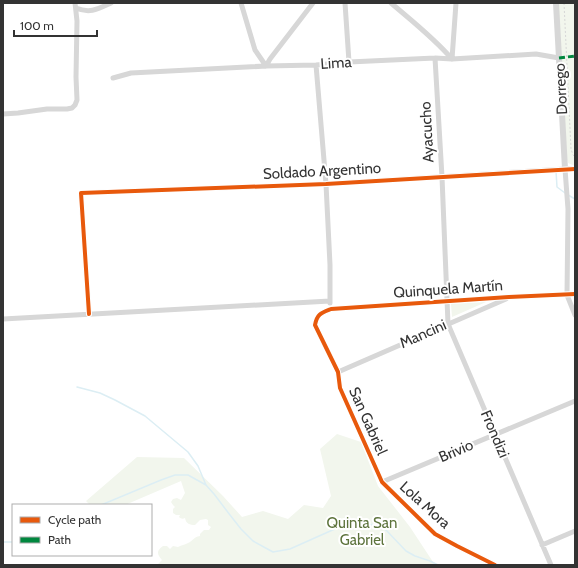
<svg xmlns="http://www.w3.org/2000/svg" width="578" height="568" font-family="Cabin,sans-serif">
<rect width="100%" height="100%" fill="#fff"/>
<path fill="#f2f6ed" d="M558 3H575V166L568 163 567 159Z
M486 302 452 317 451 304Z
M337 434 361 442 378 486 410 527 435 565H157L162 560C157 554 156 551 163 546H167L170 549 173 546 178 547C182 545 184 545 188 543 193 541 193 537 200 536V534L204 530H209L211 527 208 525V520L206 519 200 520 195 525C190 525 186 524 185 518 183 519 181 519 179 517L180 515H176L173 513V509L175 507 173 505 171 502 173 499 177 498 181 500 185 493 181 481 125 505H90L86 501 137 457 184 458 223 496 242 517 263 511 288 519 304 505 323 508 331 496 320 449Z"/>
<g fill="none" stroke-linecap="round" stroke-linejoin="round">
<path stroke="#dceef4" stroke-width="1.5" d="M556 171 557 187 565 193
M568 195 575 199
M77 387 100 393 115 400 145 416 188 452 198 466 206 485
M101 505 161 480 175 475H188L206 485 214 494 230 515 241 529 253 541 273 552 290 549 337 528 364 524 378 525 386 530 406 551 415 556 430 561 438 565
M3 542H13"/>
<path stroke="#d7d7d7" stroke-width="1" stroke-dasharray="2 2" stroke-linecap="butt" d="M564 3 571 149 573 155 575 157"/>
<path stroke="#d7d7d7" stroke-width="5" d="M241 3 255 50 266 66
M345 3 349 62
M391 3C412 21 434 38 452 59
M76 8C90 14 98 9 111 3
M435 58 442 177 448 324 551 565
M452 59 456 3
M316 65 326 184 330 265V303
M266 66 270 59 313 3
M113 78 131 73 266 66 316 65 349 62 435 58 452 59 536 54 559 58
M3 114 18 113 47 109H67L72 108 75 105 77 100 76 77 77 21 75 3
M89 314 81 193 326 184 565 169 568 209 567 295 575 315
M3 319 330 301
M338 372 506 299
M382 482 575 401
M542 545 575 531
M495 565 457 546 435 534 382 482 340 388 338 372 315 325C317 314 321 313 331 309L509 297 575 294"/>
<path stroke="#d7d7d7" stroke-width="6" d="M556 3 565 169H575"/>
<path stroke="#00873e" stroke-width="3" stroke-dasharray="6 3" stroke-linecap="butt" d="M559 58 575 56"/>
<defs>
<path id="cycleway" d="M89 314 81 193 326 184 575 169
M495 565 457 546 435 534 382 482 340 388 338 372 315 325C317 314 321 313 331 309L509 297 575 294"/>
</defs>
<use href="#cycleway" stroke="#fff" stroke-width="6"/>
<use href="#cycleway" stroke="#e8590c" stroke-width="4"/>
</g>
<g text-anchor="middle" stroke-width="4" stroke-linejoin="round" paint-order="stroke">
<g font-size="15" fill="#333" stroke="#fff">
<text transform="translate(336 63) rotate(-4)" y="5">Lima</text>
<text transform="translate(561 89) rotate(-93)" y="5">Dorrego</text>
<text transform="translate(427 132) rotate(-93)" y="5">Ayacucho</text>
<text transform="translate(322 171) rotate(-3)" y="5">Soldado Argentino</text>
<text transform="translate(448 289) rotate(-4)" y="5">Quinquela Martín</text>
<text transform="translate(423 334) rotate(-24)" y="5">Mancini</text>
<text transform="translate(368 421) rotate(66)" y="5">San Gabriel</text>
<text transform="translate(495 434) rotate(67)" y="5">Frondizi</text>
<text transform="translate(456 451) rotate(-23)" y="5">Brivio</text>
<text transform="translate(425 505) rotate(42)" y="5">Lola Mora</text>
</g>
<g font-size="15" fill="#5d733c" stroke="#fff">
<text x="362" y="528">Quinta San<tspan x="362" dy="17">Gabriel</tspan></text>
</g>
</g>
<rect width="578" height="568" fill="none" stroke="#333333" stroke-width="8"/>
<rect x="12" y="504" width="140" height="52" fill="#ffffff" stroke="#adadad"/>
<rect x="20" y="517" width="20" height="6" fill="#e8590c" stroke="#adadad"/>
<text x="48" y="524" font-size="12" fill="#333333">Cycle path</text>
<rect x="20" y="537" width="20" height="6" fill="#00873e" stroke="#adadad"/>
<text x="48" y="544" font-size="12" fill="#333333">Path</text>
<path d="M14 30v6h83v-6" fill="none" stroke="#333333" stroke-width="2"/>
<text x="20" y="30" font-size="12" fill="#333333" stroke="#ffffff" stroke-width="3" paint-order="stroke">100 m</text>
</svg>
